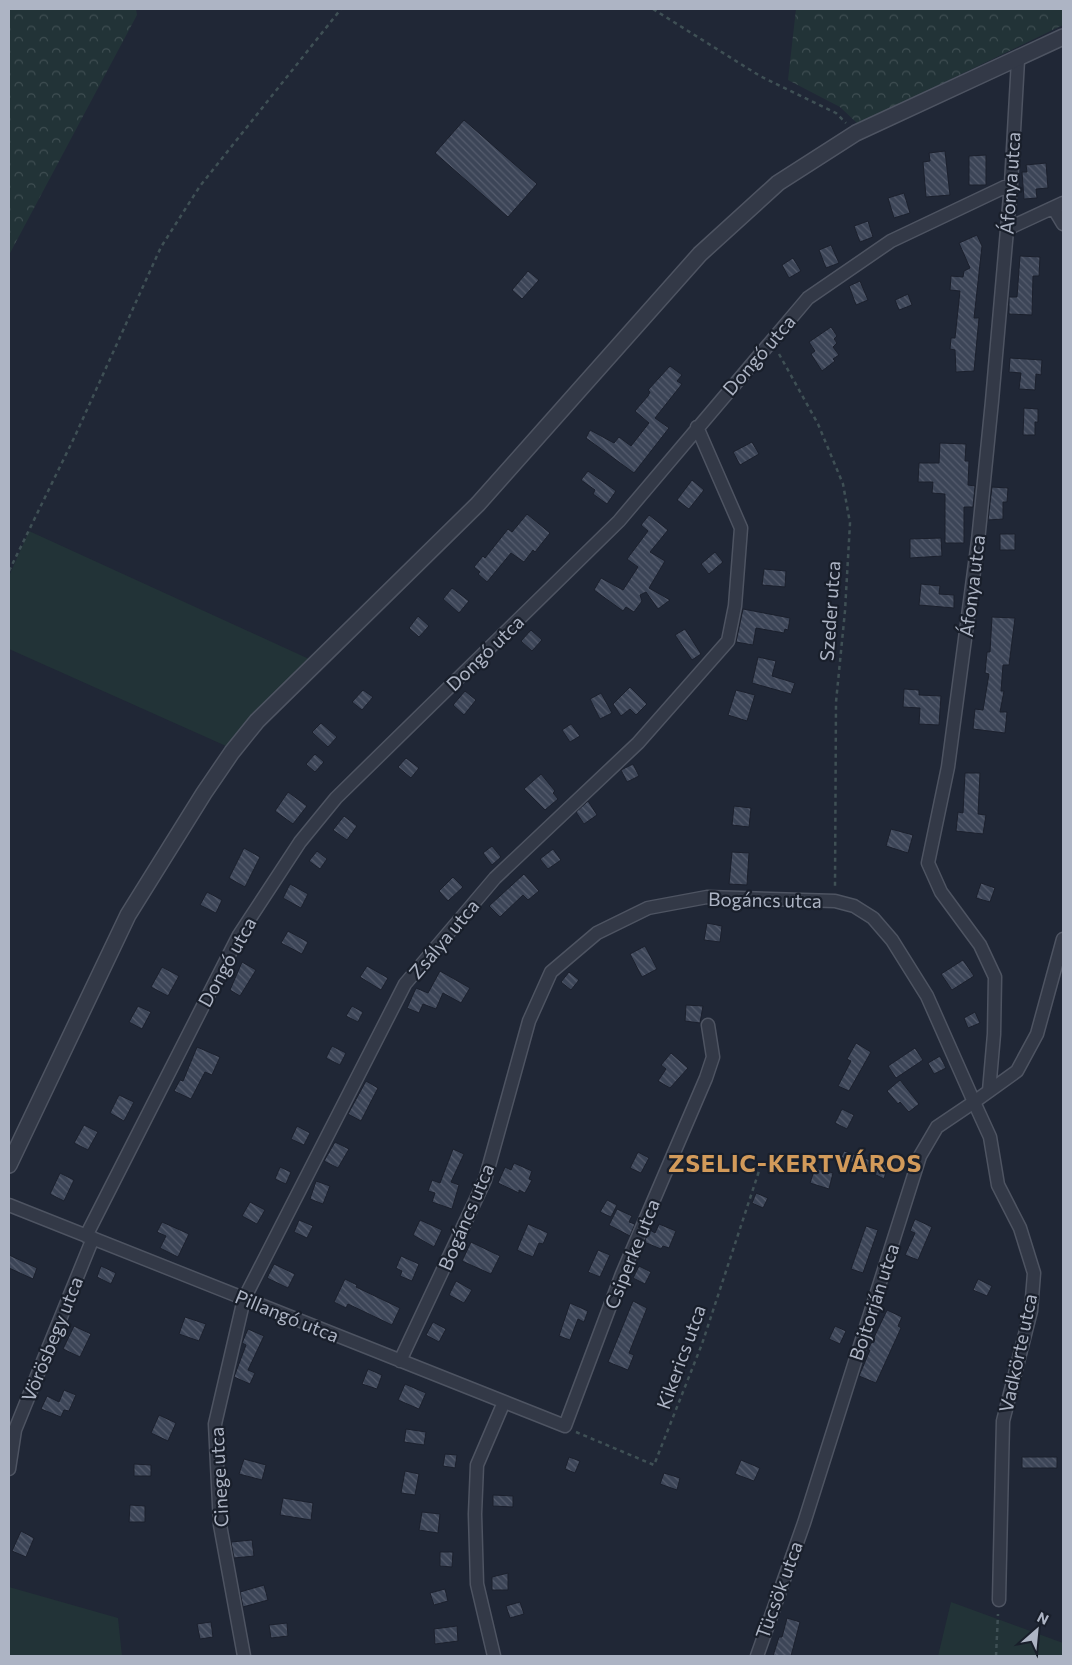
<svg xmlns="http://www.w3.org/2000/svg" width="1072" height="1665" font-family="Commissioner,sans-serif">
<defs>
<pattern id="forest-crowns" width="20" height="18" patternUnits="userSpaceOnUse" patternTransform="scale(1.25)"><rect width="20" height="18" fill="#223337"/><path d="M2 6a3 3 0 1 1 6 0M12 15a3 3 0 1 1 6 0" fill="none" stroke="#3f4e52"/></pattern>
<pattern id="building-back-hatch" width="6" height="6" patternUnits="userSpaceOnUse" patternTransform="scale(1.25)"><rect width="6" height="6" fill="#3c4557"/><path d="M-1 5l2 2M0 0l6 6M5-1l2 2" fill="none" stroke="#565d6e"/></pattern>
</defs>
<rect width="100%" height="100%" fill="#202736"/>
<path fill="#223337" d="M29 531 309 659 251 716 226 746 9 649V576Z
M9 1587 118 1618 122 1656H9Z
M951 1602 1063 1643V1656H938Z"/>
<path fill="url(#forest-crowns)" d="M9 9H136L137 15 9 255Z
M796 9H1063V25L858 124 840 107 788 80Z"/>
<path fill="url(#building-back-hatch)" stroke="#1b202d" d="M464 120 537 184 508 217 435 153Z
M945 151 950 195 926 197 923 162 930 161 929 153Z
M986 155V185H969V156Z
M1046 163 1048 188 1036 189 1037 198 1024 199 1022 172H1027L1026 165Z
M904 193 910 213 894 218 888 198Z
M868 221 873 237 860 242 854 226Z
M977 235 982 246 974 318H979L974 371 956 372 955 350 950 349 951 338H955L960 291 950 290 951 276 963 277 964 271 970 268 959 243Z
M831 245 839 263 826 268 819 250Z
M1020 256 1040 257 1039 276H1033L1032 315 1009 314V297H1017Z
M793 258 801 271 789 278 782 265Z
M528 271 539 280 522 299 512 290Z
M860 281 868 300 856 305 849 286Z
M908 294 912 305 899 310 895 300Z
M831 327 837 336 834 339 837 343 833 347 839 355 833 359 835 361 822 371 811 354 815 351 809 342Z
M1010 358 1042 360 1041 375 1036 374 1035 390 1019 389 1021 373 1009 372Z
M670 366 682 375 677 381 682 384 655 418 669 428 634 473 586 438 590 430 614 443 619 437 631 446 649 423 635 411 648 396 650 392 648 390Z
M1024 408 1038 409V422H1035V435H1023Z
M752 442 759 454 740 465 733 452Z
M940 443 966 444 965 461H969L968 485 975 486 973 507H964V543H945V494L932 493 933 482H918L919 463H939Z
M588 471 616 491 607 504 593 494 595 490 581 480Z
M692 480 704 490 689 509 677 500Z
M992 487 1008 488 1007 502H1003V519L988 520Z
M527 514 550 533 535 552 533 550 524 562 511 553 487 582 478 574 480 572 474 567 483 556 485 558 508 529 512 532Z
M649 515 668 530 650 552 665 561 649 588 670 600 658 609 646 592 640 595 642 601 634 612 626 607 623 611 594 590 601 578 623 590 638 567 627 559 648 531 641 525Z
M1000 534H1015V550H1000Z
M941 538 942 556 910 558V539Z
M715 552 723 562 709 574 701 564Z
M764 569 786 571 785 587 762 585Z
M921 584 940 586 939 594 954 595V608L919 605Z
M452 588 469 601 459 613 443 599Z
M743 609 790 618 788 630 785 629 784 633 756 628 753 645 736 642Z
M418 616 429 626 419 637 409 628Z
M992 617 1015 618 1009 665H1003L1001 691H1004L1000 712H1007L1005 733 973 729 975 709 983 710 989 674 985 673 987 652H990Z
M685 629 701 654 692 660 675 635Z
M531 630 542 640 532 651 521 641Z
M758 657 776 661 772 676 795 683 791 694 752 683Z
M630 687 647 704 636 715 630 709 621 716 613 704Z
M904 689 919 690V695L941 696 939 725 919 724 920 708 903 707Z
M363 690 373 697 362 710 352 702Z
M736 690 755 695 747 721 728 715Z
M465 691 476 700 464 715 453 705Z
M601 693 612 713 600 719 590 699Z
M321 723 337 737 328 747 312 732Z
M571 724 580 736 570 742 562 730Z
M315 754 324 762 315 772 306 764Z
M406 758 419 768 411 778 398 767Z
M633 764 639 776 627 782 621 770Z
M965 773H980L978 814 986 815 983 834 956 831 958 812 963 813Z
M541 774 555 791 553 793 558 799 545 810 524 789Z
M288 792 307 806 293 824 275 811Z
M588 801 597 815 584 824 576 812Z
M734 806 751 808 749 827 732 825Z
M344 816 357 826 347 840 333 830Z
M891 829 913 835 908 853 886 846Z
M492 846 501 857 492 865 483 853Z
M244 848 260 857 245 887 229 878Z
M553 849 561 860 548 869 540 859Z
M317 851 327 859 320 869 309 861Z
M732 852 749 853 747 885 729 884Z
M524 874 539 891 528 900 523 895 500 917 489 906Z
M453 877 463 887 448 901 439 891Z
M981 883 995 888 990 902 976 898Z
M290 884 308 894 301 908 283 898Z
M207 892 222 900 216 913 200 905Z
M707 923 722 926 720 942 704 940Z
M288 931 308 942 302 954 281 943Z
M645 946 657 969 642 977 630 954Z
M963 960 974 976 952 990 941 974Z
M242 962 256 970 240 996 230 990Z
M367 966 388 978 381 990 360 977Z
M162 967 179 976 168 996 151 987Z
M440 971 470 988 461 1003 443 993 436 1009 423 1004 419 1013 407 1008 416 988 428 993Z
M569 972 579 980 571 990 561 982Z
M686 1005 703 1006 700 1023 685 1021Z
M138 1006 151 1012 142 1029 129 1022Z
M352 1006 363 1012 358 1022 346 1016Z
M975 1012 980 1023 968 1028 964 1018Z
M856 1043 871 1052 849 1091 838 1086 851 1061 847 1059Z
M332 1046 346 1053 340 1065 326 1058Z
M197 1047 220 1057 212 1075 205 1072 191 1099 174 1091 180 1080 183 1081Z
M915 1048 923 1060 896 1078 888 1066Z
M671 1053 688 1068 670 1088 658 1081 666 1069 661 1065Z
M940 1056 946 1068 934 1074 928 1063Z
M900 1080 919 1104 909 1112 900 1102 898 1104 887 1091Z
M366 1081 378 1088 361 1121 348 1114Z
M119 1095 134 1102 124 1121 110 1113Z
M842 1109 854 1115 847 1129 835 1123Z
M84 1125 98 1132 88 1150 74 1143Z
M297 1126 310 1133 304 1145 291 1139Z
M335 1142 349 1149 338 1168 324 1161Z
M453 1149 464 1154 451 1182 459 1185 452 1209 432 1202 435 1193 428 1191 432 1180 440 1183Z
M844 1151 888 1166 884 1179 841 1157Z
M638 1152 649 1158 641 1173 630 1168Z
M514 1163 532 1171 529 1179 532 1180 525 1193 519 1190V1193L498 1183 505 1167 511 1170Z
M280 1167 291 1172 286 1184 275 1179Z
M815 1168 833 1173 829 1189 810 1183Z
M60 1173 74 1180 64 1201 50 1194Z
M316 1181 330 1186 323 1204 310 1199Z
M756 1193 768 1198 763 1208 752 1203Z
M607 1200 617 1205 611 1217 600 1212Z
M250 1202 265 1210 257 1224 242 1216Z
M617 1209 632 1216 629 1222 635 1224 630 1236 609 1225Z
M915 1219 932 1227 918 1260 905 1255 915 1233 910 1231Z
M299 1220 313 1226 307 1238 294 1232Z
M420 1220 442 1230 434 1247 413 1235Z
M162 1222 189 1234 178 1257 160 1248 166 1236 157 1232Z
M528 1224 548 1233 543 1244 539 1243 533 1257 517 1250Z
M659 1224 676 1231 669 1248 663 1246 661 1249 644 1242 650 1230 655 1233Z
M866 1226 878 1230 863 1273 851 1269Z
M471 1242 500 1256 491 1274 462 1261Z
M598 1250 610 1255 600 1277 588 1272Z
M9 1255 37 1268 33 1279 9 1268Z
M401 1256 419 1264 412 1281 400 1276 402 1271 396 1268Z
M274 1264 295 1274 288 1288 267 1278Z
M101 1266 116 1273 111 1284 97 1277Z
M639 1266 651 1272 645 1284 633 1278Z
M345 1279 357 1285 356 1287 400 1308 392 1325 348 1304 346 1308 334 1302Z
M978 1279 992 1286 987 1296 973 1290Z
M456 1281 472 1290 464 1303 449 1295Z
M633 1301 647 1308 629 1353 634 1355 628 1370 608 1362Z
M570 1303 588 1311 584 1322 578 1319 570 1340 559 1336Z
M887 1310 902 1317 898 1326 901 1328 876 1383 859 1376 870 1350H868Z
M185 1317 206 1324 199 1341 179 1334Z
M433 1322 446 1329 439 1342 426 1335Z
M74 1326 91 1334 80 1357 63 1349Z
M835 1326 846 1331 840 1344 829 1339Z
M248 1329 264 1336 248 1370 255 1373 250 1384 234 1377 246 1345 242 1343Z
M368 1369 382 1375 377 1389 362 1384Z
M405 1384 426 1393 419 1409 398 1400Z
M64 1390 76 1395 69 1411 64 1410 61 1417 41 1409 47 1396 59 1402Z
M159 1415 176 1423 168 1441 151 1433Z
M406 1429 426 1432 424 1445 404 1442Z
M445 1454 457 1455 455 1468 443 1466Z
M569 1457 580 1461 575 1473 565 1469Z
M1022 1457H1057V1468H1022Z
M244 1459 266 1465 262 1480 239 1474Z
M741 1460 760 1468 754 1481 735 1474Z
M134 1464 151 1465V1476H134Z
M405 1471 419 1474 415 1495 401 1493Z
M664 1473 680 1478 677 1490 660 1484Z
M493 1495 513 1496V1507L493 1506Z
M283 1498 313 1503 311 1520 280 1515Z
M130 1505 145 1506V1522H129Z
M422 1512 440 1514 438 1533 419 1530Z
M21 1531 34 1538 26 1557 12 1551Z
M252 1540 254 1556 234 1558 231 1542Z
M440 1552H453L452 1567 440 1566Z
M508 1573V1590H492V1577Z
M264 1585 268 1600 243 1607 240 1592Z
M445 1589 448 1601 434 1605 430 1593Z
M520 1602 524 1614 510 1618 506 1606Z
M787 1618 800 1622 791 1656H773L779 1637H782Z
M211 1622 213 1637 200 1639 197 1624Z
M287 1623 288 1636 271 1638 269 1625Z
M457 1626 458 1641 435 1644 434 1629Z"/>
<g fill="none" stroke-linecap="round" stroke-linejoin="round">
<defs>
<path id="minor" d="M1054 209 1063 224
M1007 229 1063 203
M989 1091 994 1034 995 977 980 945 941 892 928 863 948 767 978 541 992 401 1011 184 1018 60
M9 1205 565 1426 622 1274 706 1078 713 1057 708 1025
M86 1236 239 935 300 842 336 798 619 521 808 298 891 241 1011 184
M400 1361 485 1180 529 1021 551 972 597 933 648 908 707 897 835 901 854 906 873 918 892 940 927 996 974 1102 937 1127 920 1156 804 1523 757 1656
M9 1469 15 1430 93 1238
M999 1600 1003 1421 1031 1311 1034 1273 1020 1228 998 1185 990 1137 974 1102 1017 1071 1037 1034 1063 939
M244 1656 220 1525 215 1424 244 1299 405 984 495 878 638 743 728 641 735 606 741 528 697 427
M494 1656 477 1584 475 1514 477 1465 504 1402"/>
<path id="tertiary" d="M9 1165 128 915 204 793 232 752 257 721 478 504 700 254 778 183 856 133 1063 37"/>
</defs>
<use href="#minor" stroke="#4e5462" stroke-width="15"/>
<use href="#tertiary" stroke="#4e5462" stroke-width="18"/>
<path stroke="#3f5055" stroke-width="2.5" stroke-dasharray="4 4" stroke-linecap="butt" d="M653 9 760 76 836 113 846 123
M779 354 818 424 843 484 850 523 845 611 836 702 835 887
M9 571 75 436 161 247 200 186 341 9
M576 1432 654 1465 702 1344 761 1165
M996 1656 998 1614"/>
<use href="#minor" stroke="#333947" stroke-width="12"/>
<use href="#tertiary" stroke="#333947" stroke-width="15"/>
</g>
<g text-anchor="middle" stroke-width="4.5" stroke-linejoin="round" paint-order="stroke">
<g font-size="19" fill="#adb4c4" stroke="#191f2b">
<text transform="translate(1010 183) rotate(-86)" y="7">Áfonya utca</text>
<text transform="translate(759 355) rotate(-49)" y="7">Dongó utca</text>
<text transform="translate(972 586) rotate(-83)" y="7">Áfonya utca</text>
<text transform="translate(830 611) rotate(-86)" y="7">Szeder utca</text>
<text transform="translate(485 653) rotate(-44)" y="7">Dongó utca</text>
<text transform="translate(765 900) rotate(1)" y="7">Bogáncs utca</text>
<text transform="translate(444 939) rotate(-50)" y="7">Zsálya utca</text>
<text transform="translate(227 962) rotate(-61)" y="7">Dongó utca</text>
<text transform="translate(466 1217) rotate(-67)" y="7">Bogáncs utca</text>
<text transform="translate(632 1254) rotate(-68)" y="7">Csiperke utca</text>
<text transform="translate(874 1302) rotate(-72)" y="7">Bojtorján utca</text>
<text transform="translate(287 1316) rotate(22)" y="7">Pillangó utca</text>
<text transform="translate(52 1339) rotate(-68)" y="7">Vörösbegy utca</text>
<text transform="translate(1018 1353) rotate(-78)" y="7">Vadkörte utca</text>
<text transform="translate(681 1357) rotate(-70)" y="7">Kikerics utca</text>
<text transform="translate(219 1477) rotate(-93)" y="7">Cinege utca</text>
<text transform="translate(779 1590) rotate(-70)" y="7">Tücsök utca</text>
</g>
<g font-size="24" font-weight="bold" letter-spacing="1" fill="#d29a5a" stroke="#191f2b">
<text x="795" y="1172">ZSELIC-KERTVÁROS</text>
</g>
</g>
<rect width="1072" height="1665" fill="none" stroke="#adb4c4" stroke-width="20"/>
<g transform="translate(1037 1630) rotate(27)" stroke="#191f2b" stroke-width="4" paint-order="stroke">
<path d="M0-4L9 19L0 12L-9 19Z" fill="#adb4c4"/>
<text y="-8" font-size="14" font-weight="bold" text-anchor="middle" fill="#adb4c4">N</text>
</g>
</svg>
